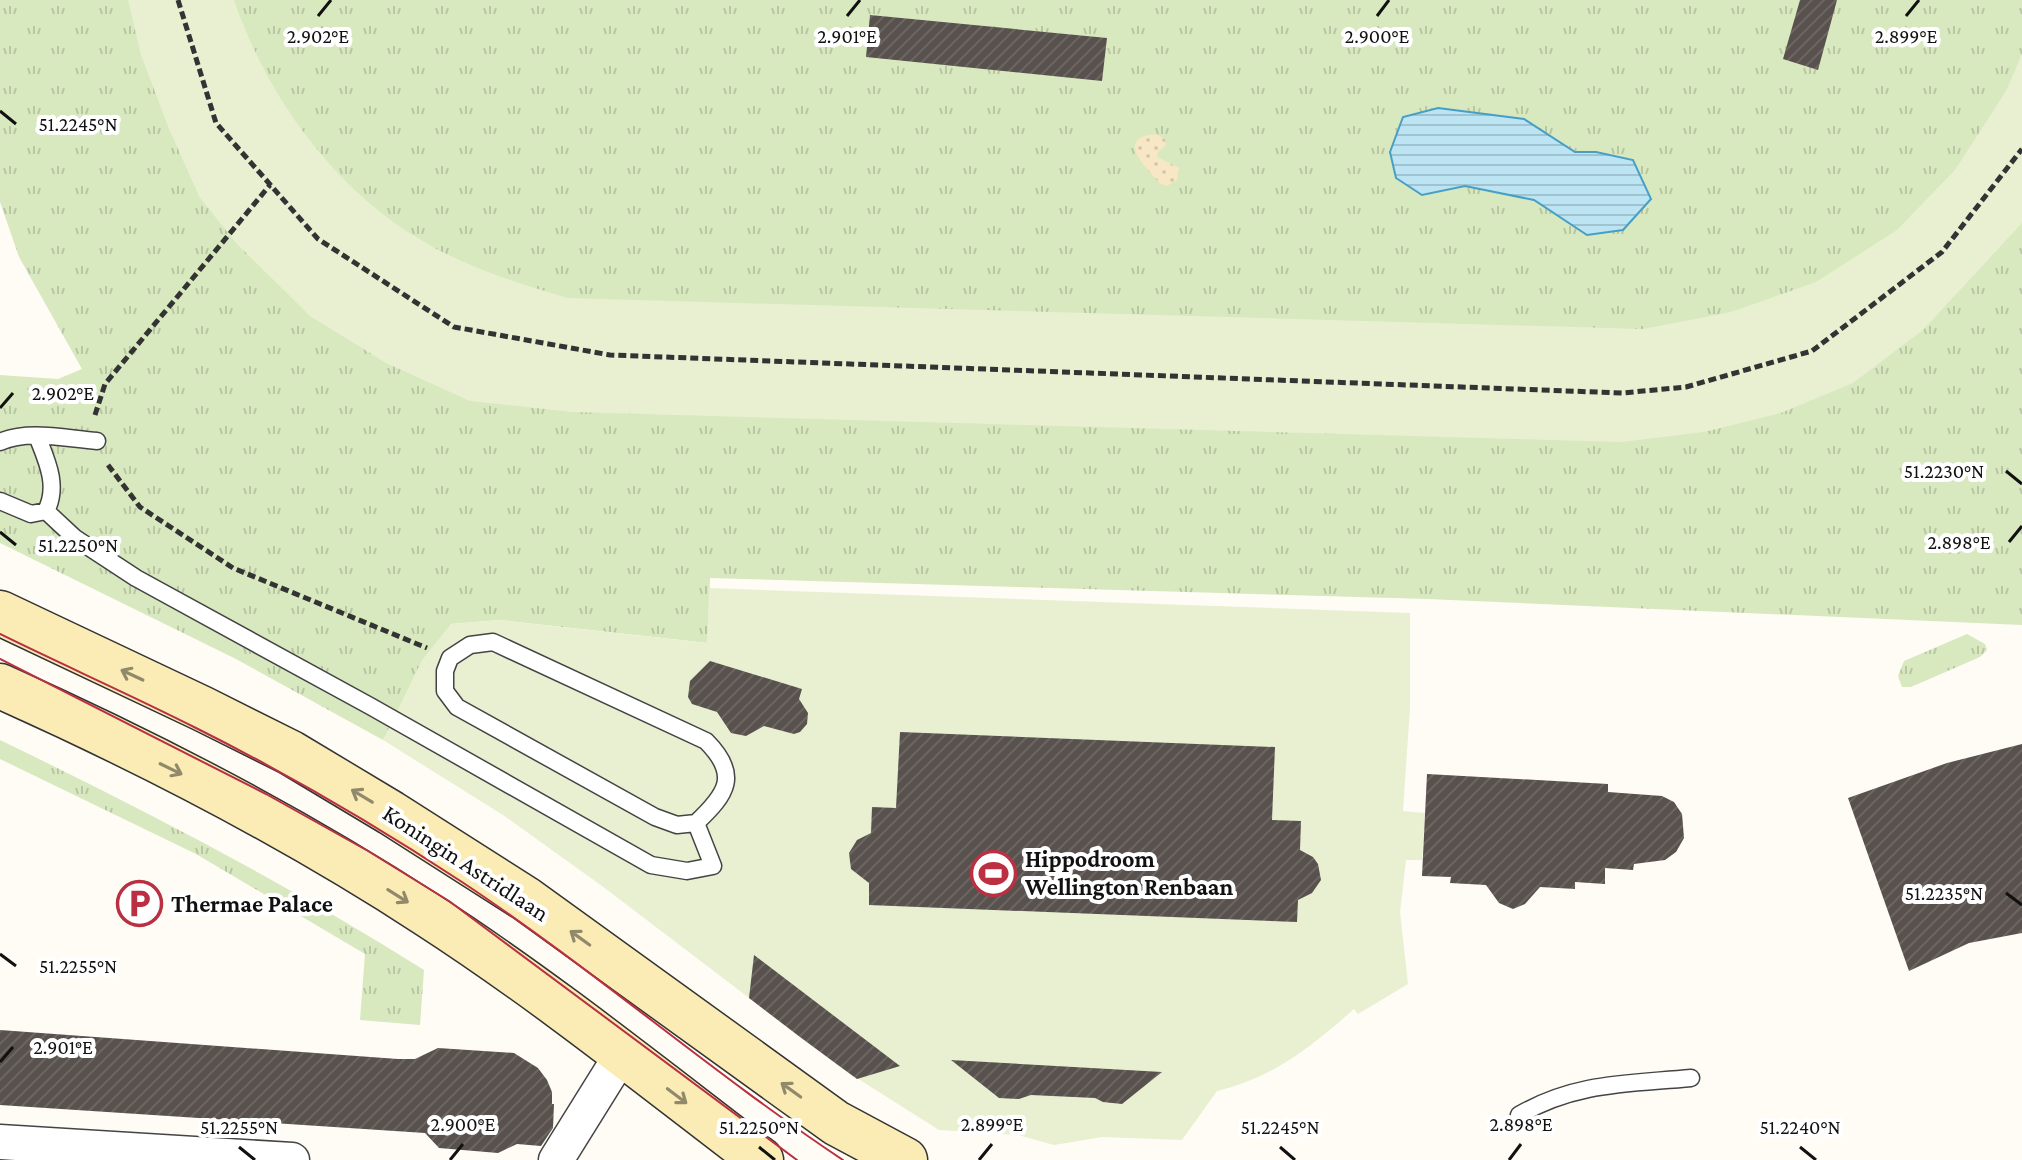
<svg xmlns="http://www.w3.org/2000/svg" width="2022" height="1160" font-family="'Crimson Pro',serif">
<defs>
<pattern id="grass-tufts" width="24" height="20" patternUnits="userSpaceOnUse" patternTransform="scale(2)"><rect width="24" height="20" fill="#d8e8bf"/><path d="M3 7l-1-3M5 7V3M7 7l1-3M15 17l-1-3M17 17v-4M19 17l1-3" fill="none" stroke="#b8c6a3"/></pattern>
<pattern id="sand-dots" width="8" height="8" patternUnits="userSpaceOnUse" patternTransform="scale(2)"><rect width="8" height="8" fill="#f8e7c4"/><path d="M2 2h.1M6 6h.1" fill="none" stroke="#d4c5a7" stroke-width="1.8" stroke-linecap="round"/></pattern>
<pattern id="water-rules" width="6" height="5" patternUnits="userSpaceOnUse" patternTransform="scale(2)"><rect width="6" height="5" fill="#bce4f3"/><path d="M0 2.5h6" fill="none" stroke="#a1c3cf"/></pattern>
<pattern id="building-hatch" width="6" height="6" patternUnits="userSpaceOnUse" patternTransform="scale(2)"><rect width="6" height="6" fill="#59514d"/><path d="M-1 1l2-2M0 6l6-6M5 7l2-2" fill="none" stroke="#6c6662"/></pattern>
</defs>
<rect width="100%" height="100%" fill="#fefcf5"/>
<path fill="url(#grass-tufts)" d="M0 0H2022V625L1428 599 710 578 708 643 500 620 451 624 383 740 236 659 0 543V375L58 379 82 369 19 257 0 202Z
M1967 634 1985 644 1987 650 1980 657 1911 687H1902L1898 676 1904 661Z
M0 740C145 810 287 884 424 970L420 1025 360 1020 365 954 196 854 0 759Z"/>
<path fill="url(#sand-dots)" d="M1155 134 1165 139 1166 145 1158 152 1157 157 1179 168 1177 180 1167 186 1161 184C1146 168 1114 138 1155 134Z"/>
<path fill="#e8f0d1" d="M128 0H234C267 96 333 188 421 240 467 268 518 283 568 298L1643 329 1731 312 1816 282 1897 230 1955 170 2006 91 2022 54V223L1923 330 1853 383 1781 413 1704 432 1622 442 572 412 470 401 386 363 310 316 237 244 200 198 169 129 141 55Z
M709 588 1410 613V708L1403 811 1425 813 1422 860H1406L1400 912 1408 984 1358 1014 1354 1009C1312 1046 1273 1078 1217 1091L1182 1140 1102 1137 1054 1145 1018 1135 939 1130 841 1068 602 886 503 815 383 740 422 660 451 624 500 620 707 643Z"/>
<path fill="url(#water-rules)" stroke="#479fc6" stroke-width="2" d="M1438 108 1524 119 1575 152H1596L1633 160 1651 199 1623 230 1587 235 1534 200 1465 186 1422 195 1396 178 1390 152 1403 117Z"/>
<path fill="url(#building-hatch)" d="M1800 0H1837L1818 70 1783 59Z
M870 15 1107 38 1102 81 866 57Z
M710 661 802 689 799 699 808 713 807 724 800 732 794 734 764 726 746 736 731 733 717 712 692 704 688 697 690 681Z
M900 732 1275 747 1272 820 1301 821 1300 850 1313 857 1318 864 1321 880 1312 893 1298 900 1297 922 869 905V883L851 869 849 853 857 840 871 833 872 807 896 808Z
M2022 744V933L1969 943 1909 971 1848 798 1947 763Z
M1427 774 1608 784V792L1662 796 1674 802 1682 814 1684 838 1676 852 1665 860 1634 864 1633 870 1605 868V884L1575 882V889L1540 887 1525 904 1513 909 1499 903 1486 885 1450 883 1451 877 1422 876Z
M754 955 900 1066 857 1079 800 1037 749 998Z
M0 1030 398 1059H415L438 1048 514 1053 538 1068 547 1080 552 1092V1104H554L553 1128 541 1146 517 1144 498 1153 439 1148 425 1133 0 1105Z
M951 1060 1162 1072 1122 1104 1103 1102 1095 1098 1031 1095 1019 1099 999 1098Z"/>
<g fill="none" stroke-linecap="round" stroke-linejoin="round">
<defs>
<path id="lane" d="M0 442C28 429 68 439 97 441
M0 501 31 514 46 511C59 486 47 461 37 436
M46 511 75 538 136 578 370 706 651 865 687 871 713 866 696 823C727 794 740 775 706 741L493 642 470 645 450 658 445 671V691L457 707 655 817 677 825 696 823
M1519 1115C1576 1082 1628 1084 1691 1078"/>
<path id="street" d="M0 1142 292 1160
M556 1160 622 1054"/>
<path id="secondary" d="M0 613 203 709 291 753 391 813 526 899 836 1123 905 1160
M0 686C148 752 293 827 428 915 544 990 652 1077 761 1160"/>
</defs>
<use href="#lane" stroke="#444" stroke-width="19"/>
<use href="#street" stroke="#444" stroke-width="37"/>
<use href="#secondary" stroke="#333" stroke-width="47"/>
<path stroke="#333" stroke-width="5" stroke-dasharray="8 4" stroke-linecap="butt" d="M178 0 216 123 318 239 454 327 610 355 1622 393 1686 387 1812 351 1942 252 2022 149
M95 415 105 384 270 185
M108 465 140 507 233 568 427 648"/>
<use href="#lane" stroke="#fff" stroke-width="16"/>
<use href="#street" stroke="#fff" stroke-width="34"/>
<use href="#secondary" stroke="#faecb4" stroke-width="44"/>
<path stroke="#ba2f42" stroke-width="2" d="M0 634C65 666 131 695 196 728 288 774 377 826 462 882 593 969 712 1073 843 1160
M0 659 266 794 368 851 449 901 797 1160"/>
</g>
<defs><path id="oneway-shaft" d="M-6 0H5M1.5-3L5.5 0L1.5 3" fill="none" stroke-width="1.6" stroke-linecap="round" stroke-linejoin="round" transform="scale(2)"/></defs>
<g stroke="#91896b">
<use href="#oneway-shaft" transform="translate(132 675) rotate(-155)"/>
<use href="#oneway-shaft" transform="translate(171 769) rotate(26)"/>
<use href="#oneway-shaft" transform="translate(362 796) rotate(-149)"/>
<use href="#oneway-shaft" transform="translate(398 896) rotate(32)"/>
<use href="#oneway-shaft" transform="translate(580 938) rotate(-144)"/>
<use href="#oneway-shaft" transform="translate(791 1090) rotate(-144)"/>
<use href="#oneway-shaft" transform="translate(677 1096) rotate(37)"/>
</g>
<path fill="none" stroke="#111" stroke-width="3" d="M318 16 331 0M847 16 860 0M1377 16 1389 0M1906 16 1919 0M0 111 16 124M0 408 13 393M2006 471 2022 484M0 532 16 545M2009 542 2022 526M2006 893 2022 905M0 954 16 966M0 1062 13 1047M239 1147 255 1160M759 1147 775 1160M1280 1147 1295 1160M1800 1147 1816 1160M450 1160 463 1144M979 1160 992 1144M1509 1160 1521 1144"/>
<defs>
<symbol id="stadium-ring" viewBox="-11 -11 22 22"><circle r="9.5" fill="#fff" stroke="#ba2f42" stroke-width="1.5"/><path d="M0-5a6.5 5 0 1 0 0 10a6.5 5 0 1 0 0-10ZM-3.5-1.8h7v3.6h-7Z" fill="#ba2f42"/></symbol>
<symbol id="parking-ring" viewBox="-11 -11 22 22"><circle r="9.5" fill="#fff" stroke="#ba2f42" stroke-width="1.5"/><path d="M-3.5-5.5H1a3.5 3.5 0 0 1 0 7H-1V5.5H-3.5ZM-1-3.4V-.6H.8a1.4 1.4 0 0 0 0-2.8Z" fill="#ba2f42"/></symbol>
</defs>
<g fill-rule="evenodd">
<use href="#stadium-ring" x="968" y="848" width="51" height="51"/>
<use href="#parking-ring" x="114" y="878" width="51" height="51"/>
</g>
<g text-anchor="middle" stroke-width="8" stroke-linejoin="round" paint-order="stroke">
<g font-size="24" font-weight="bold" fill="#111" stroke="#fff" text-anchor="start">
<text x="1025" y="867">Hippodroom<tspan x="1025" dy="28">Wellington Renbaan</tspan></text>
<text x="171" y="912">Thermae Palace</text>
</g>
<g font-size="24" fill="#111" stroke="#fff">
<text transform="translate(466 863) rotate(33)" y="8">Koningin Astridlaan</text>
</g>
</g>
<g font-size="20" text-anchor="middle" fill="#111" stroke="#fff" stroke-width="8" stroke-linejoin="round" paint-order="stroke">
<text x="318" y="43">2.902°E</text>
<text x="847" y="43">2.901°E</text>
<text x="1377" y="43">2.900°E</text>
<text x="1906" y="43">2.899°E</text>
<text x="78" y="131">51.2245°N</text>
<text x="63" y="400">2.902°E</text>
<text x="1944" y="478">51.2230°N</text>
<text x="1959" y="549">2.898°E</text>
<text x="78" y="552">51.2250°N</text>
<text x="1944" y="900">51.2235°N</text>
<text x="78" y="973">51.2255°N</text>
<text x="63" y="1054">2.901°E</text>
<text x="463" y="1131">2.900°E</text>
<text x="992" y="1131">2.899°E</text>
<text x="1521" y="1131">2.898°E</text>
<text x="239" y="1134">51.2255°N</text>
<text x="759" y="1134">51.2250°N</text>
<text x="1280" y="1134">51.2245°N</text>
<text x="1800" y="1134">51.2240°N</text>
</g>
</svg>
